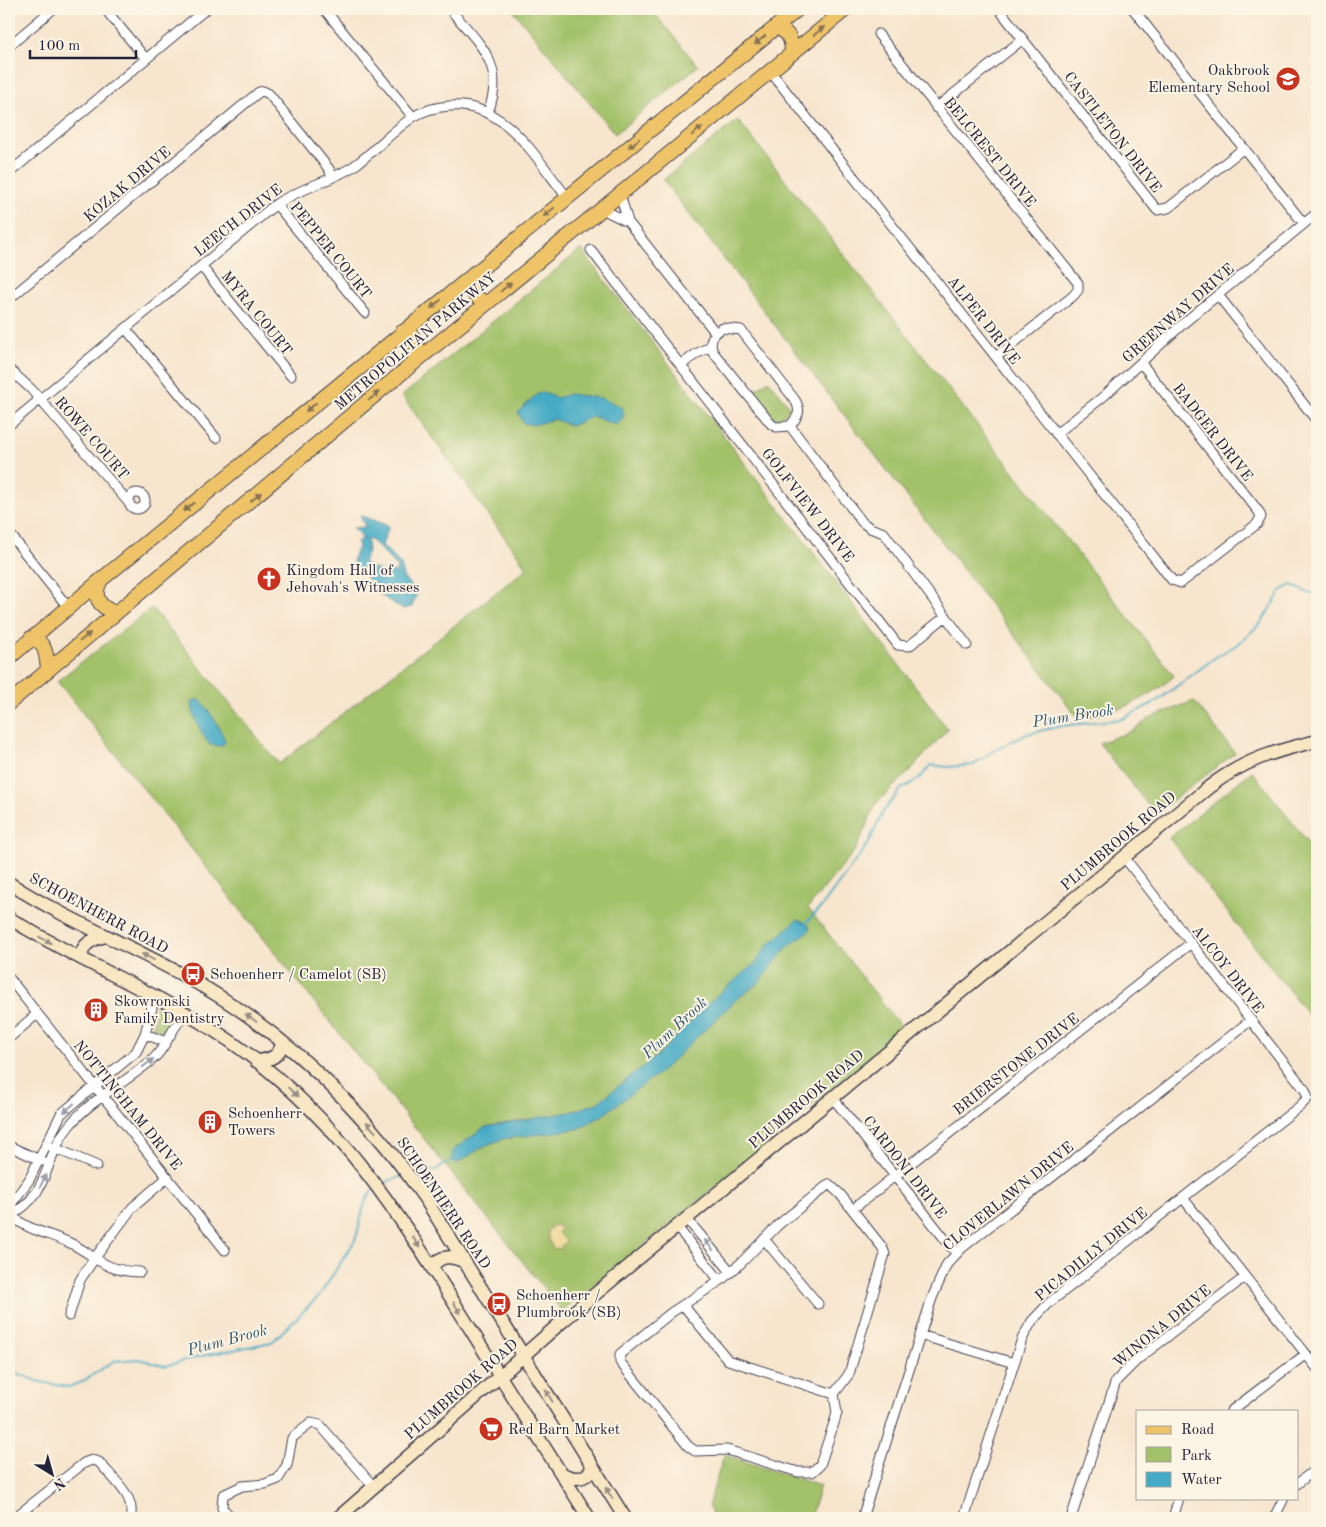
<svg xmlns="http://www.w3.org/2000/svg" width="1326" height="1527" font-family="'Old Standard TT',serif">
<rect width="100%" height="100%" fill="#fcf5e5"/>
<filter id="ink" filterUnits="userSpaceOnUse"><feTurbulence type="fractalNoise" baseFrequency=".02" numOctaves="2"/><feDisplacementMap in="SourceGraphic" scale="10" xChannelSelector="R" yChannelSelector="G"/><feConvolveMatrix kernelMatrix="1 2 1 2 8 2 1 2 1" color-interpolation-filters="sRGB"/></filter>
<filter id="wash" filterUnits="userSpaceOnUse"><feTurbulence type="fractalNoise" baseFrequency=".0096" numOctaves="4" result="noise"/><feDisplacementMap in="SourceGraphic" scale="20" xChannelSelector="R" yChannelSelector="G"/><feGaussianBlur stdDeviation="1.12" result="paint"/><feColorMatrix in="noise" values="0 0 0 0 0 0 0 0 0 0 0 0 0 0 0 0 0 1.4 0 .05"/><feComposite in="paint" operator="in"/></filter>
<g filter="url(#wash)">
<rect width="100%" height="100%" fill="#f7e5cd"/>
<path fill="#a2c169" stroke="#627252" d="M512 9H651L698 66 615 134Z
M738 120 1174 676C1148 700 1111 716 1077 717L663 180Z
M581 249 948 729 908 773 877 802 856 849 808 908 904 1030 754 1156 562 1311 57 681 152 608 279 764 527 568 402 396Z
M769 380 791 409 776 420 754 391Z
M1194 701 1235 753 1155 814 1099 743 1132 731 1149 718Z
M1252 771 1317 854V1026L1169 838Z
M156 1003 176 1014 169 1028 165 1031 156 1030 153 1026Z
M724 1455 820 1486 810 1518H715L708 1506Z"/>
<path fill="#eeda9e" stroke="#887e6c" d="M554 1225 561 1227 558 1233 566 1241 560 1249 553 1248 549 1241 547 1231Z"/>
<path fill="#45aac5" stroke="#346680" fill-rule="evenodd" d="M543 392 556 398 570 394 601 398 621 407 624 414 621 421 615 425 592 416 571 426 554 419 533 425 523 423 518 412 536 395Z
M360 515 389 526 382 545 401 565 403 577 417 593 412 607 402 609 382 596 353 562C352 554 360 550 357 542L360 539 364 540 353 528 365 527ZM367 539C374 540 389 560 397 567L396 572H382L363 563 368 551Z
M198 699C205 702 224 734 225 742L222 746 210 745C203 737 189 710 193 701Z
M798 919 809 925 810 929 808 932 788 946 760 982 737 999 663 1070 603 1115 578 1129 503 1139 486 1145 456 1164 453 1161 452 1151 485 1127 570 1112 597 1103 659 1054 717 995 754 965 767 946Z"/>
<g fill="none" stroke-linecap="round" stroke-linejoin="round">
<path stroke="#45aac5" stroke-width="2" d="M806 923 823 905 868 844 883 812 901 789 919 779 931 765 947 767 973 765 993 751 1027 734 1061 726 1122 719 1157 701 1216 657 1238 644 1261 623 1281 591 1291 585 1306 592 1317 594
M414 1174 436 1170 453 1159
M381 1184 402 1176
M9 1370 40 1382 68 1387 82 1382 114 1361 139 1359 165 1366 197 1357 272 1342 319 1296 354 1242C362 1225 360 1204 373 1190"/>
</g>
</g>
<g filter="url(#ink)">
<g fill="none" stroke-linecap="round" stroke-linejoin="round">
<defs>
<path id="street" d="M105 9 146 59
M324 9 413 117
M450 9C478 43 507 64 488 112
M999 9 1157 210 1168 208 1244 148
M1133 9 1304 224
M878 34 1078 283V290L1073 296 996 357
M9 46 53 9
M770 71 1172 580 1181 583 1257 524 1261 517 1259 512 1141 363
M936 108 1023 39
M9 173 206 9
M276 204 365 313
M602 209 628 222 620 194
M628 222 715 332
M591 250 898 645 909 646 946 616
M201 266 291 376
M1218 295 1317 421
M9 299 259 92 263 91 269 94 329 169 332 177
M723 328 741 330 795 400C802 412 798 416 790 426L776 427 771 424 713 352C708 341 713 333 723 328Z
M126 329 216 438
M681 365 696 354 711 346
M9 369 31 389 129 503
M9 425 276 204C301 188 331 181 354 166 375 151 392 131 413 117 424 110 437 107 449 106 506 101 536 159 567 197
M790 426 862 522 870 528 884 533 967 645
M1056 434 1104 396 1185 322 1317 213
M129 501a8 8 0 1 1 16 0a8 8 0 1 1-16 0Z
M9 533 68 607
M9 978 225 1250
M145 1034 166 1042
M9 1038 37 1014
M833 1098 956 1253
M9 1146 42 1161
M52 1147 97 1166
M829 1184 840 1194 882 1247 885 1254 849 1374 834 1394 837 1413 835 1420 820 1465 812 1472H798L727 1450 695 1451 688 1446 620 1362V1354L672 1312 720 1281 741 1263 778 1225Z
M1183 1198 1317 1368
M858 1205 1191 943
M11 1215 9 1207 29 1180 61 1114 136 1052 145 1034 152 1008 146 992
M11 1215C28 1231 49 1233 70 1243 99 1257 102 1271 140 1272
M9 1216C52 1194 43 1157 69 1126 91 1099 127 1082 153 1059 168 1046 171 1026 187 1013
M687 1219 731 1272
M677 1227 720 1281
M764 1239 818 1304
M683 1305 728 1360 834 1394
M69 1316 80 1280 94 1259 132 1208 168 1177
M920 1335 1014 1363
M1231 1411 1306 1354
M1297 1484 1317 1468
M14 1518 84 1463 92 1460 99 1462C112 1478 137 1497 130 1518
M232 1518 222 1508 223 1495 242 1486 265 1484 278 1479 287 1465 292 1438 311 1423 320 1425 374 1487
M862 1518 932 1298 947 1264 962 1248 1251 1020
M964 1518 1022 1339 1032 1321 1049 1303 1300 1106 1308 1098 1305 1090 1124 857
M1071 1518 1116 1381 1137 1360 1245 1277
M1173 1518 1179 1498
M1274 1518 1284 1498"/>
<path id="secondary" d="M9 883C66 920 130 945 190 979 285 1032 364 1110 426 1200L625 1518
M9 918C85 966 171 997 244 1051 347 1128 401 1218 468 1325 508 1390 549 1454 589 1518
M82 959C80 944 93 939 106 936
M256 1061C270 1060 280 1057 282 1042
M432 1267C441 1254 452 1256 465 1262
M561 1473C573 1480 586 1481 593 1467
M338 1518 565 1319 1209 787C1244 760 1275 751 1317 741"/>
<path id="primary" d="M776 27C789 32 792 40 792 53
M474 273C469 288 472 297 486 303
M402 332 412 336 417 345 414 363
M101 580C92 596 98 606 115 613
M31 638C46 643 46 653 48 668
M9 658 102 579 798 9
M9 703 387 385 846 9"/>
</defs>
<use href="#street" stroke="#423f51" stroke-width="11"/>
<use href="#secondary" stroke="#423f51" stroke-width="15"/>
<use href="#primary" stroke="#423f51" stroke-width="16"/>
<use href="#street" stroke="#fff" stroke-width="9"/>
<use href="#secondary" stroke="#f9e7c3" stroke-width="12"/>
<use href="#primary" stroke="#efc469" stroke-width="14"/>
</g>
<defs><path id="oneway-solid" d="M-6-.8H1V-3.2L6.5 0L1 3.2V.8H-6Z" transform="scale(1.25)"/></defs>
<g fill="#887352">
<use href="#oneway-solid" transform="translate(819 31) rotate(-39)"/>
<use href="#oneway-solid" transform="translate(760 40) rotate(141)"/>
<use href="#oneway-solid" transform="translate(697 131) rotate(-39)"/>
<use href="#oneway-solid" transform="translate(634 143) rotate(141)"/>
<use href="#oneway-solid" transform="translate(549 212) rotate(141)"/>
<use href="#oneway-solid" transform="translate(506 287) rotate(-39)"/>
<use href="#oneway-solid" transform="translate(436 304) rotate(141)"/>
<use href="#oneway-solid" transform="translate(374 396) rotate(-40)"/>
<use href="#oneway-solid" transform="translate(311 407) rotate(141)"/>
<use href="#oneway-solid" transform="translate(256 497) rotate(-40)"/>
<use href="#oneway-solid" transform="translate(189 507) rotate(141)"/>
<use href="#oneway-solid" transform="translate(85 637) rotate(-39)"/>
</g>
<g fill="#988e86">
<use href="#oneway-solid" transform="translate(45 940) rotate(29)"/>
<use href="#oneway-solid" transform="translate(148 957) rotate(-153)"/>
<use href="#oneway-solid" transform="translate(251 1018) rotate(-145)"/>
<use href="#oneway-solid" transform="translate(293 1092) rotate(42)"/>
<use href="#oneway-solid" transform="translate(371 1127) rotate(-131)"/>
<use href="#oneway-solid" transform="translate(416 1242) rotate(58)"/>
<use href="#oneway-solid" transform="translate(457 1308) rotate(58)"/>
<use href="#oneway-solid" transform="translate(549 1396) rotate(-122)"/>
<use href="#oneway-solid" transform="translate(609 1493) rotate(-122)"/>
</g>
<g fill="#9c9ca7">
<use href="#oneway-solid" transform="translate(148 1063) rotate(-38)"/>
<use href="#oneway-solid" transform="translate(69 1108) rotate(139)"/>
<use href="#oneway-solid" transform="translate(43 1181) rotate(-64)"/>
<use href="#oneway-solid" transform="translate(709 1245) rotate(-129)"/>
</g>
</g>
<defs>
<symbol id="school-disc" viewBox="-11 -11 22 22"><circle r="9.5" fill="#c8321e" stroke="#fcf5e5"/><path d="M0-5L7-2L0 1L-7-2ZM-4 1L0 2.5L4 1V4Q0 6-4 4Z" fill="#fff"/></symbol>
<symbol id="church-disc" viewBox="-11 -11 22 22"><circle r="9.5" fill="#c8321e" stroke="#fcf5e5"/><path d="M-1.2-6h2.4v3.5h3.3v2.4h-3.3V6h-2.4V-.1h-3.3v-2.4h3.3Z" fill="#fff"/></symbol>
<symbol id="bus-disc" viewBox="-11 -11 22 22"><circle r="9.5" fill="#c8321e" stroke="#fcf5e5"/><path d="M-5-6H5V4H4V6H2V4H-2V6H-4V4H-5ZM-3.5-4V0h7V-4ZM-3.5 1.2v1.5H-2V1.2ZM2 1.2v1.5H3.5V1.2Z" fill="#fff"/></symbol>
<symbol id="building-disc" viewBox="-11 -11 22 22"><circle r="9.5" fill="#c8321e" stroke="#fcf5e5"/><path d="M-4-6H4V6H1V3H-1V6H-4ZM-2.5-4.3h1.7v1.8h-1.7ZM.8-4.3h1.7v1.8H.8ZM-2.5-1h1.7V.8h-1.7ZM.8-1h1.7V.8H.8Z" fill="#fff"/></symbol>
<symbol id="supermarket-disc" viewBox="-11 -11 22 22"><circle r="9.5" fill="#c8321e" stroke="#fcf5e5"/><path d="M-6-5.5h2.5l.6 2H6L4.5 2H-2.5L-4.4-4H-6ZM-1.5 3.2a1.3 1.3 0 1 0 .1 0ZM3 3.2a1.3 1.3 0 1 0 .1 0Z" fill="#fff"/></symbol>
</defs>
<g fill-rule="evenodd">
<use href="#school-disc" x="1274" y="65" width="28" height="28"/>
<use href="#church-disc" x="255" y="565" width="28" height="28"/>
<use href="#bus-disc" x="179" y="960" width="28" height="28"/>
<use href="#building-disc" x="82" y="996" width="28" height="28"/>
<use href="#building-disc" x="196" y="1108" width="28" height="28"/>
<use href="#bus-disc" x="485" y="1290" width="28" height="28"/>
<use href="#supermarket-disc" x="477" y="1415" width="28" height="28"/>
</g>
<g text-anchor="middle" stroke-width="4" stroke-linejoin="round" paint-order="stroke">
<g font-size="15" fill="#22223b" stroke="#fcf5e5" text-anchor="start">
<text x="1270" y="75" text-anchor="end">Oakbrook<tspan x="1270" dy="17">Elementary School</tspan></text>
<text x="286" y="575">Kingdom Hall of<tspan x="286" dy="17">Jehovah's Witnesses</tspan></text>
<text x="210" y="979">Schoenherr / Camelot (SB)</text>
<text x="114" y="1006">Skowronski<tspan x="114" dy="17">Family Dentistry</tspan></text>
<text x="228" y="1118">Schoenherr<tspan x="228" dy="17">Towers</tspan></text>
<text x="516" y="1300">Schoenherr /<tspan x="516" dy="17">Plumbrook (SB)</tspan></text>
<text x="508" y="1434">Red Barn Market</text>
</g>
<g font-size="15" fill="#22223b" stroke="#fcf5e5">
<text transform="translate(1113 132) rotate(52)" y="5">CASTLETON DRIVE</text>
<text transform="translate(990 152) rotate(51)" y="5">BELCREST DRIVE</text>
<text transform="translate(127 184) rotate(-40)" y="5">KOZAK DRIVE</text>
<text transform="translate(238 220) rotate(-38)" y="5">LEECH DRIVE</text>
<text transform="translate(331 250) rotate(51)" y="5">PEPPER COURT</text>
<text transform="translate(257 313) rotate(51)" y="5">MYRA COURT</text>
<text transform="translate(1178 313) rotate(-41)" y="5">GREENWAY DRIVE</text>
<text transform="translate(984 320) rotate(52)" y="5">ALPER DRIVE</text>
<text transform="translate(415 341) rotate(-40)" y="5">METROPOLITAN PARKWAY</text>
<text transform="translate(1213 432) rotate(52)" y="5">BADGER DRIVE</text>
<text transform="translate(92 438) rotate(49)" y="5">ROWE COURT</text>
<text transform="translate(808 505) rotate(52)" y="5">GOLFVIEW DRIVE</text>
<text transform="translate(1118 841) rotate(-40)" y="5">PLUMBROOK ROAD</text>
<text transform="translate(99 913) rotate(28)" y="5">SCHOENHERR ROAD</text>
<text transform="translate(1228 969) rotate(52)" y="5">ALCOY DRIVE</text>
<text transform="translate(1016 1064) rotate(-38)" y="5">BRIERSTONE DRIVE</text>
<text transform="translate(806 1099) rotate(-40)" y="5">PLUMBROOK ROAD</text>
<text transform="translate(128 1105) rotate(51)" y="5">NOTTINGHAM DRIVE</text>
<text transform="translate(905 1167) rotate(52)" y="5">CARDONI DRIVE</text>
<text transform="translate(1008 1196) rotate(-39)" y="5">CLOVERLAWN DRIVE</text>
<text transform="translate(444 1203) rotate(56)" y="5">SCHOENHERR ROAD</text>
<text transform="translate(1091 1254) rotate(-39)" y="5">PICADILLY DRIVE</text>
<text transform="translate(1162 1326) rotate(-39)" y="5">WINONA DRIVE</text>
<text transform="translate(461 1389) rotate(-41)" y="5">PLUMBROOK ROAD</text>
</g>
<g font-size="16" font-style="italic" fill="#305872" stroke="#fcf5e5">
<text transform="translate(1073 715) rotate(-9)" y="6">Plum Brook</text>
<text transform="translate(674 1027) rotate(-43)" y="6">Plum Brook</text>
<text transform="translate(227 1339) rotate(-15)" y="6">Plum Brook</text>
</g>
</g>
<rect width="1326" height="1527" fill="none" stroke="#fcf5e5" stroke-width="30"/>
<rect x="1136" y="1410" width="162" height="90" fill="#fcf5e5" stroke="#a5a1a1"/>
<rect x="1146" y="1426" width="25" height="8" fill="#efc469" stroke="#a5a1a1"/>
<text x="1181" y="1434" font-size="15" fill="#22223b">Road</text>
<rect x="1146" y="1447" width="25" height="15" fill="#a2c169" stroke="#a5a1a1"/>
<text x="1181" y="1460" font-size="15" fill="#22223b">Park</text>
<rect x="1146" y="1472" width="25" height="15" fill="#45aac5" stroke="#a5a1a1"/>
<text x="1181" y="1484" font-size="15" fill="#22223b">Water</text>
<g transform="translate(52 1474) rotate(143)" stroke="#fcf5e5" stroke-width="4" paint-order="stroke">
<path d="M0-4L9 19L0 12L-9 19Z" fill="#22223b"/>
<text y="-8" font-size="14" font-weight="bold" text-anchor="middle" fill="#22223b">N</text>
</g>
<path d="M30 50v8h106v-8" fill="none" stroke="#22223b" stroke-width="2.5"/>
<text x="38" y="50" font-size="15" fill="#22223b" stroke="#fcf5e5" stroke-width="4" paint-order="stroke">100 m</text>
</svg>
